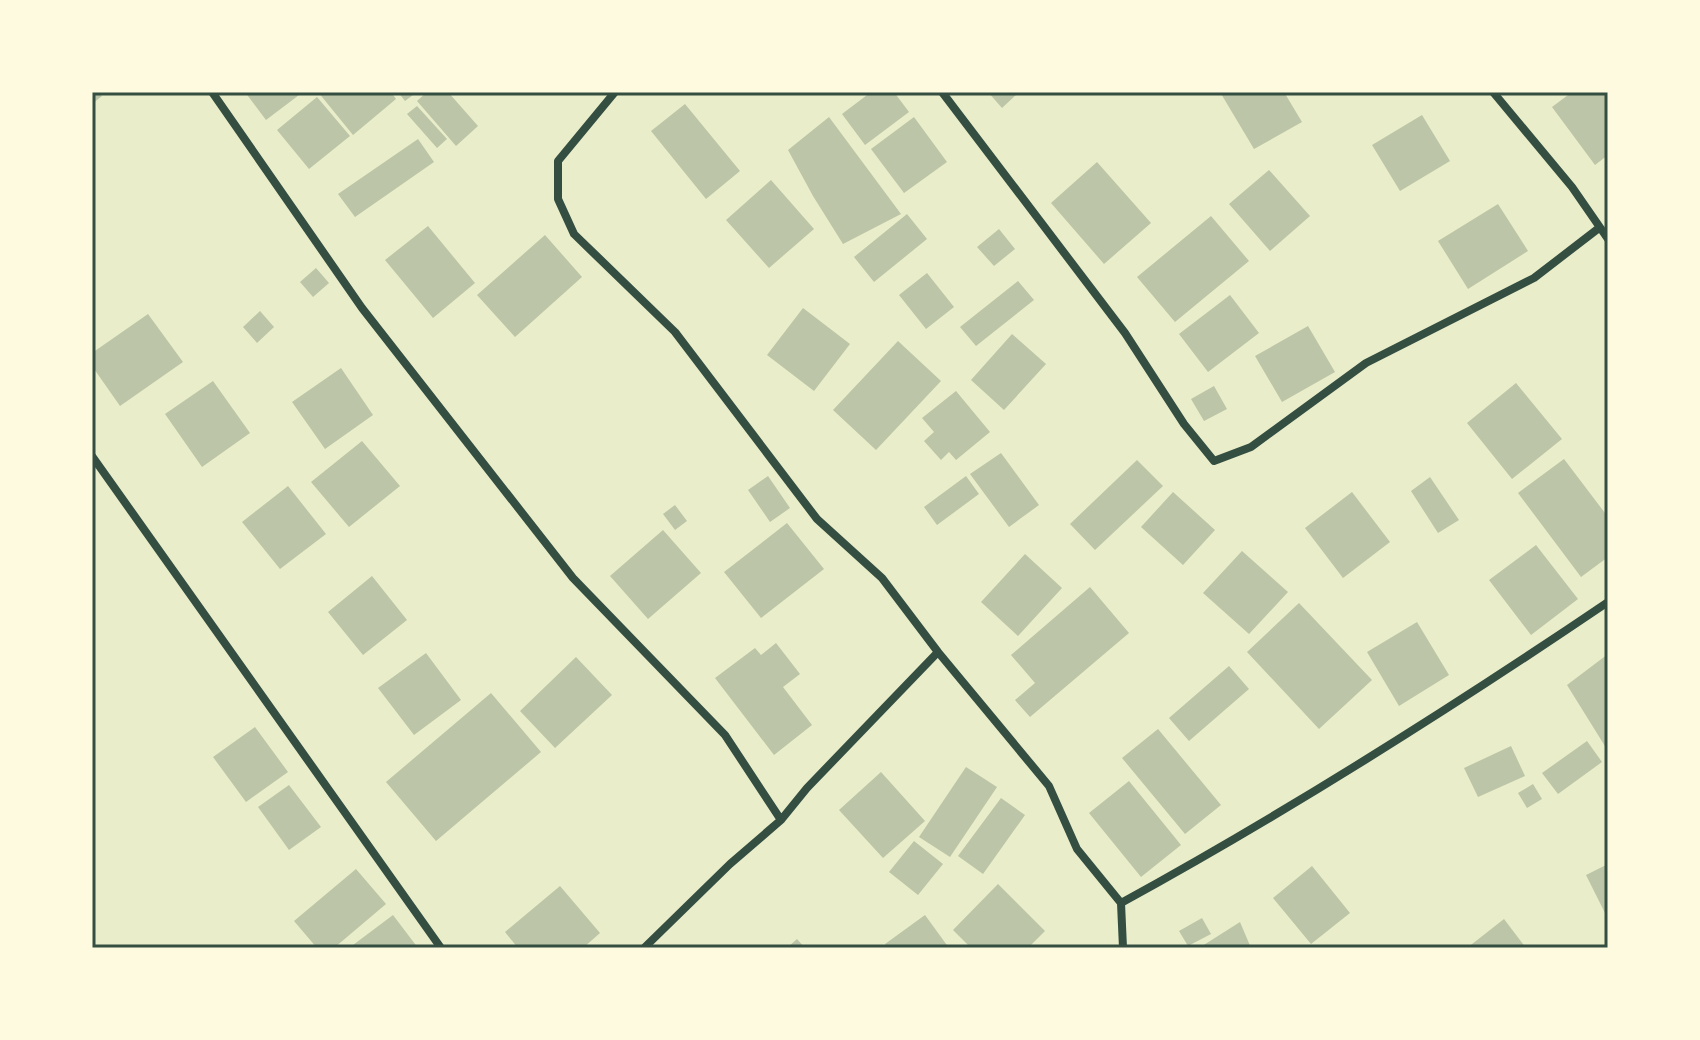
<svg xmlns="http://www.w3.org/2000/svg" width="1700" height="1040" font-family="Arial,sans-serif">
<rect width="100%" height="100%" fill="#e9edc9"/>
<path fill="#bcc5a7" d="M92 92H98L102 96 92 104Z
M245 92H303L266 120Z
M318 92H391L396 99 353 135Z
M398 92H417L405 101Z
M427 92H448L478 126 456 146 417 101Z
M871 92H894L909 112 865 145 842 114Z
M988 92H1019L1002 108Z
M1220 92H1284L1302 122 1254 149Z
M1572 92H1608V155L1595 165 1552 107Z
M317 97 350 136 309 169 277 130Z
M685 104 740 171 706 199 651 131Z
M417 106 447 139 437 148 407 114Z
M1422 115 1450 161 1400 191 1372 145Z
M829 117 901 214 843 244 813 196 788 150Z
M914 117 947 162 904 193 871 149Z
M418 139 434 162 355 217 338 194Z
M1097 162 1151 223 1104 264 1051 203Z
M1269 170 1310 216 1270 251 1229 204Z
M771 180 814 229 769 268 726 220Z
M1498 204 1528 251 1468 289 1438 241Z
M907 214 927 239 874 282 854 257Z
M1211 216 1249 261 1175 322 1137 277Z
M428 226 475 283 433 318 385 260Z
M999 229 1015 249 994 266 977 247Z
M545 235 582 277 515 337 477 295Z
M316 268 329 283 313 297 300 282Z
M927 273 954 307 926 329 899 295Z
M1018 281 1034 300 976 346 960 327Z
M1230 295 1259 333 1208 372 1179 334Z
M803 308 850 344 814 391 767 355Z
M260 311 274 327 257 343 243 327Z
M148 314 183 362 120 406 92 366V353Z
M1308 326 1335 372 1282 402 1255 356Z
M1012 334 1046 364 1004 410 971 380Z
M898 341 941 381 876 450 833 410Z
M341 368 373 415 325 449 292 402Z
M213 381 250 433 202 467 165 414Z
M1516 383 1562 439 1512 479 1467 423Z
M1214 386 1227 409 1204 421 1191 399Z
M956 391 990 432 956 460 949 452 941 460 924 441 934 432 922 418Z
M362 441 400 486 349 527 311 482Z
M1001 453 1039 505 1009 527 970 474Z
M1564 459 1608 517V557L1581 577 1518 493Z
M1137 460 1163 486 1095 550 1070 524Z
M768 476 790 508 770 522 748 490Z
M966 476 979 494 937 525 924 507Z
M1430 477 1459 520 1438 533 1411 491Z
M288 486 326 534 280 569 242 522Z
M1173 492 1215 530 1183 565 1141 527Z
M1352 492 1390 542 1343 578 1305 528Z
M675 505 687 521 675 530 663 514Z
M787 523 824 569 761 618 724 572Z
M663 530 701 573 648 619 610 576Z
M1536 545 1578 599 1531 635 1489 580Z
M1242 551 1288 592 1249 634 1203 593Z
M1025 554 1062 588 1018 636 981 602Z
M372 576 407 620 363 655 328 612Z
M1090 587 1129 633 1030 717 1015 700 1035 683 1011 655Z
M1299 603 1372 680 1319 729 1247 652Z
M1417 622 1449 675 1399 706 1367 652Z
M776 643 800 674 783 687 812 725 774 755 715 678 755 648 761 655Z
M426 653 461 700 414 735 378 688Z
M1608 654V751L1567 685Z
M576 657 612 695 555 748 520 711Z
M1229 666 1249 689 1189 741 1169 718Z
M491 693 541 752 436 841 386 782Z
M255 727 288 772 246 802 213 757Z
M1158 729 1221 805 1185 834 1122 758Z
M1587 741 1602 762 1558 794 1542 773Z
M1511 746 1525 776 1478 797 1464 768Z
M966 767 997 787 950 857 919 837Z
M881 772 925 821 883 858 839 810Z
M1129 781 1181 845 1141 877 1089 813Z
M1533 784 1542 799 1527 808 1518 793Z
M289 785 321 827 289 850 258 807Z
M1001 798 1025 815 983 874 958 856Z
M914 841 943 864 918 895 889 872Z
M1608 864V919L1586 875Z
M1312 866 1350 913 1311 944 1273 898Z
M356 869 386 904 334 948H317L294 921Z
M998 884 1045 931 1028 948H971L953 930Z
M560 886 600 933 583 948H518L505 932Z
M393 915 418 948H349Z
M925 915 949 948H888L885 944Z
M1202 918 1211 934 1188 946 1179 931Z
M1504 919 1526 948H1467Z
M1240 922 1251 948H1199Z
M797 939 805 948H787Z"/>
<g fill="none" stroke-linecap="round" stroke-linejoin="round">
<path stroke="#344e41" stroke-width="8" d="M212 92 362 308 573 578 725 735 781 820
M615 92 558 161V199L574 234 675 332 817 519 882 578 938 652 1049 786 1077 849 1121 903 1123 948
M942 92 1125 333 1184 424 1214 461 1251 447 1366 363 1534 278 1599 228
M1493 92 1572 187 1608 239
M92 456 441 948
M1121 903C1289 811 1450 709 1608 602
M644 948 730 864 781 820 807 788 938 652"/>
</g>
<rect width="1700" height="1040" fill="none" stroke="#fefae0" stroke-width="188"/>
<rect x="94" y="94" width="1512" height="852" fill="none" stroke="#344e41" stroke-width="3"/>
</svg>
